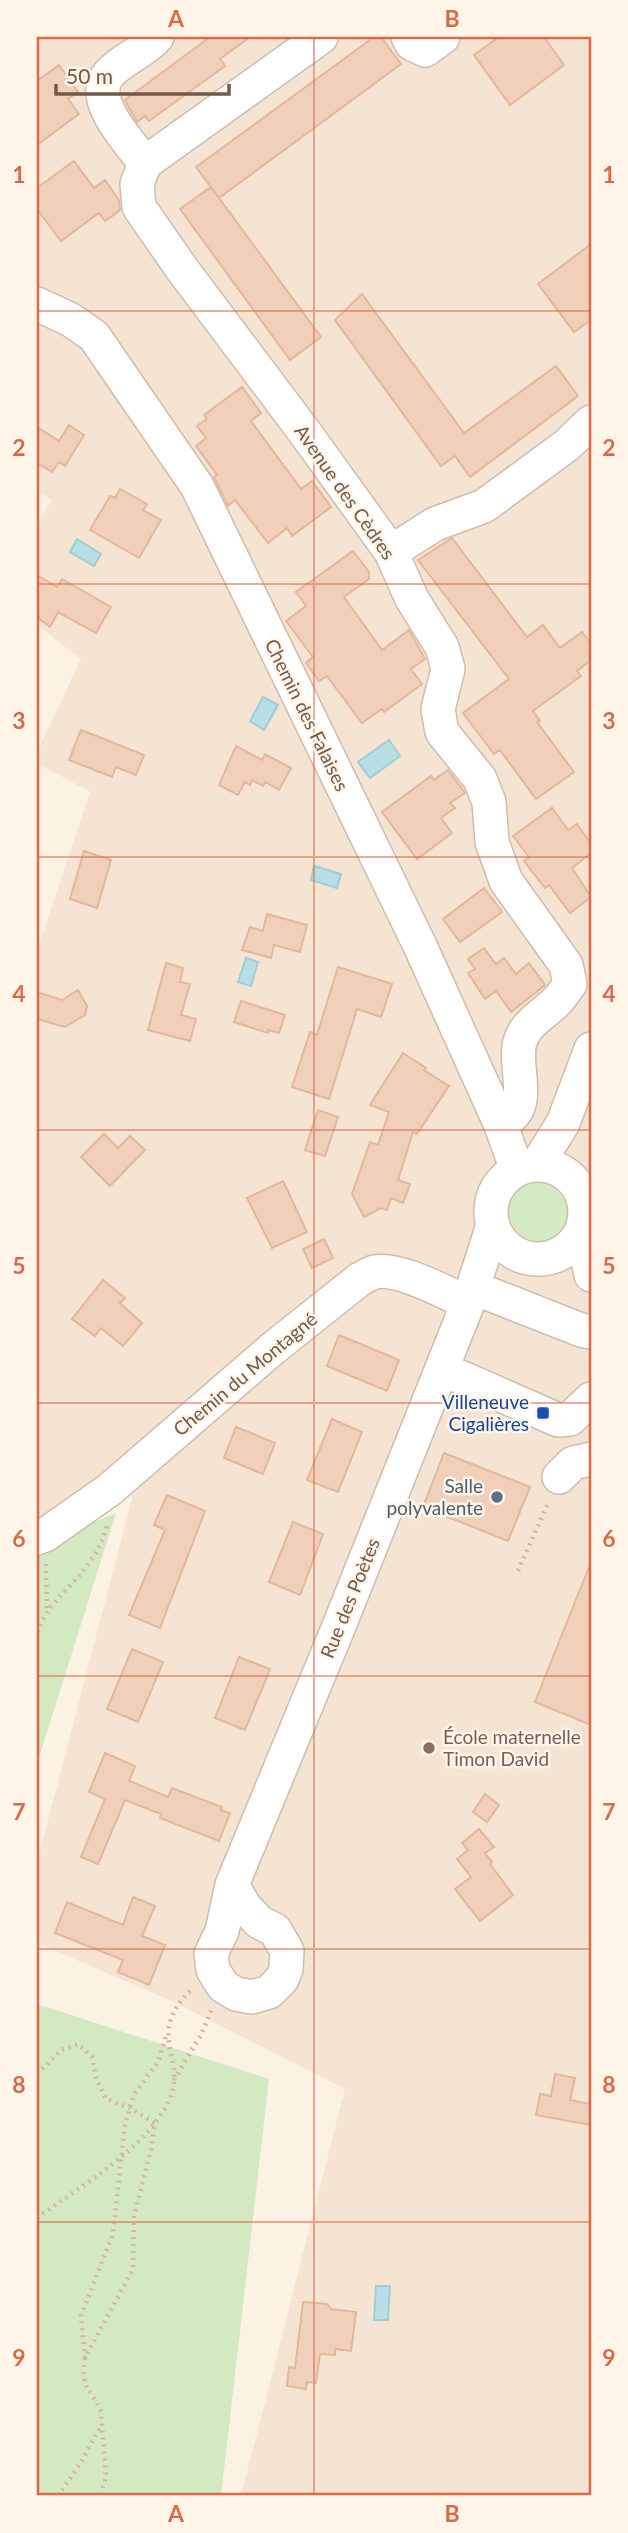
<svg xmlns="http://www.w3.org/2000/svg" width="628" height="2533" font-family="Lato,sans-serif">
<rect width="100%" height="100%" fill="#fcf2e3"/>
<path fill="#f4e4d1" d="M37 37H591V2496H241L345 2089 174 2002 37 1943V1863L132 1498 121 1461 37 1525V951L90 792 37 763V752L81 659 37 625V526L51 500 37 490Z"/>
<path fill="#d2e9c2" d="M509 1211a30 30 0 1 1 60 0a30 30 0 1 1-60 0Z
M116 1513 37 1764V1546Z
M37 2004 269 2079 221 2496H37Z"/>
<path fill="#b8dfe5" stroke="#9eced7" stroke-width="2" d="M77 539 101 554 94 566 70 552Z
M263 697 278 705 264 730 250 721Z
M389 740 400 756 370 778 358 762Z
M314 866 341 874 337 888 311 880Z
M246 958 258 962 251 986 238 982Z
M376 2286H390L388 2320H374Z"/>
<path fill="#f1d0bb" stroke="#e4b79b" stroke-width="2" d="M210 37H250L220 59 225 66 149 121 145 116 137 122 125 100Z
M374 37H381L401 64 219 198 196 167Z
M499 37H544L564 65 510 105 474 55Z
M59 65 78 92 68 99 79 114 37 145V81Z
M74 161 94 188 105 180 119 200 120 210 105 221 99 213 61 241 37 209V188Z
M211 187 321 337 290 360 180 209Z
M591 244V320L574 332 538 284Z
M362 294 464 433 556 366 578 396 470 477 455 456 441 466 335 320Z
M242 387 261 413 251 421 301 489 312 481 331 507 292 536 287 528 268 543 235 500 228 506 214 477 217 475 196 446 206 438 197 426 207 419 204 415Z
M69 425 84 435 65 466 59 462 52 472 37 463V427L59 441Z
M120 489 147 504 143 510 161 520 139 558 90 530 110 496 115 498Z
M452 538 527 637 543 625 560 648 582 632 591 644V660L577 671 581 676 533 711 540 721 537 722 574 772 536 799 500 750 494 754 463 713 509 679 418 560Z
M353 551 369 572V579L344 597 382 650 409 630 425 659 411 669 422 684 384 712 382 709 362 723 327 676 319 681 306 663 313 657 286 621 306 606 296 592Z
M37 575 57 587 62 579 111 607 96 633 58 612 50 627 37 617Z
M81 730 144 755 136 775 116 767 112 777 69 760Z
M236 746 262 760 265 754 291 768 279 790 265 782 263 786 252 780 250 785 245 782 238 795 219 785Z
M448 770 465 793 450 803 455 808 441 818 452 833 417 859 382 812 431 776 434 780Z
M552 808 568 830 577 824 591 844V853L572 868 591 897 570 913 549 885 545 888 524 861 529 857 513 836Z
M84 851 111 860 97 908 70 899Z
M484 888 502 912 460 942 443 919Z
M267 914 307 925 300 952 274 945 271 958 242 950 250 927 263 931Z
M484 948 496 964 504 958 516 974 529 963 545 985 511 1012 496 991 485 999 468 973 475 969 468 959Z
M166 963 183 968 180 982 190 984 181 1015 196 1019 190 1041 148 1030Z
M338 967 392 984 381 1017 357 1009 329 1099 292 1087 310 1032 317 1035Z
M78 990 87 1006 85 1015 65 1027 37 1019V992L62 1000Z
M241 1001 285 1015 279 1033 268 1030V1033L234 1022Z
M403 1053 426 1068 424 1070 449 1086 417 1134 413 1132 398 1180 410 1184 403 1203 391 1198 387 1210 381 1208 364 1217 352 1194 370 1142 378 1145 389 1112 370 1105Z
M318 1110 338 1117 325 1156 305 1150Z
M104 1134 118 1148 130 1136 145 1150 110 1186 81 1157Z
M283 1181 307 1232 272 1248 247 1198Z
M324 1239 333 1258 312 1268 303 1249Z
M103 1280 125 1298 120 1303 142 1323 123 1346 101 1328 95 1336 72 1319Z
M339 1335 399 1360 387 1391 327 1366Z
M332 1419 362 1432 338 1492 307 1480Z
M236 1427 275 1443 263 1474 224 1458Z
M444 1453 530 1487 508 1541 423 1507Z
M167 1495 205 1511 160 1628 129 1615 165 1530 154 1525Z
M293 1522 323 1534 300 1595 269 1582Z
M590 1565H591V1725L535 1702Z
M132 1649 163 1662 138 1722 107 1709Z
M239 1657 270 1669 245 1730 215 1718Z
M105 1753 135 1766 129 1781 168 1797 172 1788 222 1807 221 1810 230 1813 219 1841 160 1818 161 1814 125 1800 98 1864 81 1857 105 1799 89 1792Z
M485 1794 499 1805 487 1822 473 1812Z
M479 1829 494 1847 485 1853 492 1862 490 1864 513 1895 480 1921 455 1889 471 1877 457 1859 468 1850 462 1843Z
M133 1897 155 1906 142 1936 165 1945 149 1985 118 1972 123 1960 55 1933 67 1902 123 1925Z
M555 2074 575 2078 570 2100 591 2104V2125L536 2115 540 2094 551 2096Z
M303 2302 327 2304 331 2309 356 2312 351 2351 335 2349V2355L320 2354 316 2383 307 2382 306 2389 287 2386 289 2367 295 2368Z"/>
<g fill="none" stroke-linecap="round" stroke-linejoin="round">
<defs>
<path id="minor" d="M408 37 412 44 425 50 443 37
M145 163 137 184 139 207 182 269 306 434 391 552 412 599 442 647 448 669 438 709 442 732 480 779 489 802 492 842 506 881 566 965 570 984C566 989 562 996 557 1001 542 1016 523 1024 519 1046 515 1075 534 1110 500 1123
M145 163 321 37
M145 163C130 143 87 99 109 74 122 59 144 52 157 37
M37 304 71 320 94 336 197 486 421 948 500 1123 517 1170
M391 552 435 524 484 506 567 445 591 422
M537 1165 563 1123 591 1049
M491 1212a47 47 0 1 1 94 0a47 47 0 1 1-94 0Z
M582 1231 591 1275
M474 1288 581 1330 591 1332
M442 1369 558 1420 570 1419 591 1399
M559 1477 573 1463 591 1459
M37 1538 45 1535 109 1490 271 1350 360 1279C365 1277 370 1273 375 1272 399 1267 446 1293 468 1303
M232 1885 245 1907 259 1922 275 1930 287 1951 286 1969 282 1979 269 1992 252 1997 236 1994 223 1986 213 1970 211 1954 222 1931 232 1885 339 1626 468 1303 493 1225"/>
</defs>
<use href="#minor" stroke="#cfbcad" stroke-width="36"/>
<path stroke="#d6b49e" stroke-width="4.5" stroke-dasharray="2 5" stroke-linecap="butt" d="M46 1564 47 1610
M518 1571 549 1501
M37 1632C42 1624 44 1615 50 1608 74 1579 97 1563 107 1526
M37 2074 61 2050 78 2044 92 2057 96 2078 106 2099 130 2108 155 2123 151 2150 134 2216 133 2269 85 2358C80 2390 90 2386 101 2412L106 2476 101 2496
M174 2080 201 2035 212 2009
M37 2218C80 2186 149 2148 170 2098 187 2057 144 2035 192 1989
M85 2358 81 2316 113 2233 125 2124 134 2094 158 2062 166 2036
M58 2496 80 2464 101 2426"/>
<use href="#minor" stroke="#fff" stroke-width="33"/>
</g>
<path fill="none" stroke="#db6948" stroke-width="2" stroke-opacity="0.55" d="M314 37V2496M37 311H591M37 584H591M37 857H591M37 1130H591M37 1403H591M37 1676H591M37 1949H591M37 2222H591"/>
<rect fill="#1a4fb4" stroke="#fff6e9" stroke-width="2.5" x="536" y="1406" width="14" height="14" rx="3.5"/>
<circle fill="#5c6f8a" stroke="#fff6e9" stroke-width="2.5" cx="497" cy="1497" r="7"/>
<circle fill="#8d6e63" stroke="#fff6e9" stroke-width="2.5" cx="429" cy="1748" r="7"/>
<g text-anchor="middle" stroke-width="5" stroke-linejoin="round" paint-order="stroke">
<g font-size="19" fill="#745849" stroke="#fff6e9">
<text transform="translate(345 492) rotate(55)" y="7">Avenue des Cèdres</text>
<text transform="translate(307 715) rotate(64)" y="7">Chemin des Falaises</text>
<text transform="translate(245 1374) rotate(-40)" y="7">Chemin du Montagné</text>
<text transform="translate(350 1598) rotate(-68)" y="7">Rue des Poètes</text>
</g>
<g font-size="19" fill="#164399" stroke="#fff6e9" text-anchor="end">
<text x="529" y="1409">Villeneuve<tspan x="529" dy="22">Cigalières</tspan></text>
</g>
<g font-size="19" fill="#4e5e75" stroke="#fff6e9" text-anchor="end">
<text x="483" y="1493">Salle<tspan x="483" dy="22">polyvalente</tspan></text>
</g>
<g font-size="19" fill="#785e54" stroke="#fff6e9" text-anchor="start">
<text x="443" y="1744">École maternelle<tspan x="443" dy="22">Timon David</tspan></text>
</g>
</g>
<rect width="628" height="2533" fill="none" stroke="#fff6e9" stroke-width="77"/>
<path d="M56 84v10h173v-10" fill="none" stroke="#745849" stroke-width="3.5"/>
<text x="66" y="84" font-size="21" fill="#745849" stroke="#fff6e9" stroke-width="5" paint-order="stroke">50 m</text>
<rect x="38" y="38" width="552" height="2456" fill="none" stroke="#db6948" stroke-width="2.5"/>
<g font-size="23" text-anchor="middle" font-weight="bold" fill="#db6948">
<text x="176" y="27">A</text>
<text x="452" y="27">B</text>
<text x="19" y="183">1</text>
<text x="609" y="183">1</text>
<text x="19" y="456">2</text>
<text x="609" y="456">2</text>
<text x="19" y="729">3</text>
<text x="609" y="729">3</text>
<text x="19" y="1002">4</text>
<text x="609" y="1002">4</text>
<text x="19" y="1274">5</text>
<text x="609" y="1274">5</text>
<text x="19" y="1547">6</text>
<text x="609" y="1547">6</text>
<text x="19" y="1820">7</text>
<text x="609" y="1820">7</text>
<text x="19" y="2093">8</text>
<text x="609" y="2093">8</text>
<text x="19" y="2366">9</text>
<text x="609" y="2366">9</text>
<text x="176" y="2522">A</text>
<text x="452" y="2522">B</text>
</g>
</svg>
